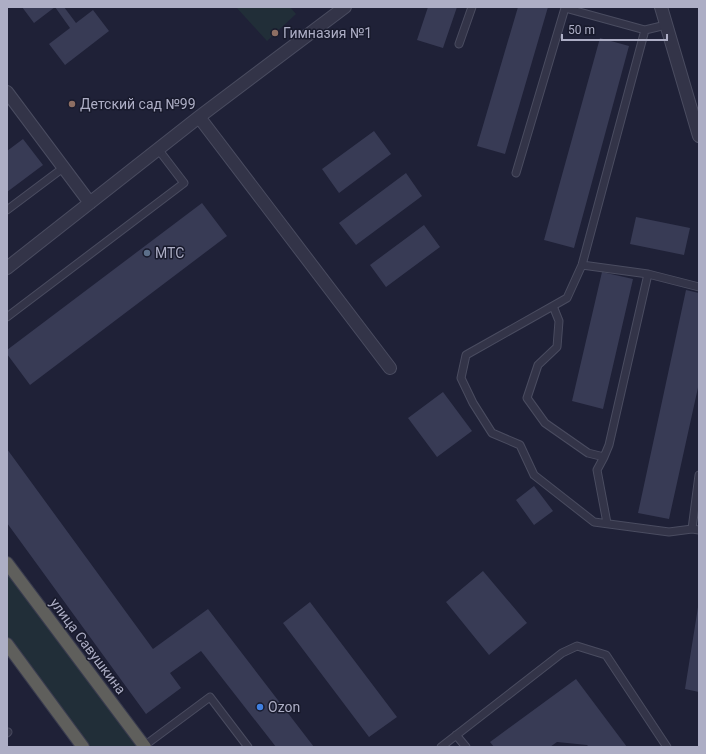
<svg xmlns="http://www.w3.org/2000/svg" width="706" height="754" font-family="Roboto,sans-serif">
<rect width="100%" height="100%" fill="#1f2137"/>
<path fill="#212e38" d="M236 7H290L296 14 267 41Z
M7 565 142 747H91L7 637Z"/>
<path fill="#383b55" d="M22 7H64L76 23 93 10 109 31 65 65 49 44 70 28 55 7 34 23Z
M428 7H457L443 48 417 40Z
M518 7H548L505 154 477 146Z
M600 38 629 46 574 248 544 240Z
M374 131 391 154 339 193 322 169Z
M23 139 43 165 7 192V151Z
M406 173 422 196 356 245 339 223Z
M202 203 227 236 30 385 7 354V350Z
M636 217 690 228 684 255 630 244Z
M424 225 440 247 386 287 370 265Z
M602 272 633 279 603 409 572 401Z
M686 290 699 293V383L669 519 638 513Z
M443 392 472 431 437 457 408 418Z
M7 449 153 649 208 609 314 747H276L201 651 170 673 181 688 146 714 7 523Z
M534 486 553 511 534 525 516 500Z
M483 571 527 623 489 655 446 602Z
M310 602 397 717 369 737 283 623Z
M698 607H699V692L685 689Z
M576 679 627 747H589L587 745 557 742 550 747H494L490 742Z"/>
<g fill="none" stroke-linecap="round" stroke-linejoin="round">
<defs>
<path id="service" d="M666 25 645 30 582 265 567 298 466 355 461 378 473 403 492 433 520 445 534 475 594 522 669 532 692 529 699 530
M459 44 472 7
M516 173 565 8 645 30
M7 210 63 168
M582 265 648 274
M553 306 559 321 557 347 538 365 527 398 545 423 588 453 604 457
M7 317 184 183 158 149
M607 523 597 470 604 457 609 445 648 274 699 287
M692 529 699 475
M7 733 8 732
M456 735 466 747
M144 746 210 697 248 747
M441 747 562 653 577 646 606 655 667 747"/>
<path id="minor" d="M7 92 90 203
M199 117 390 368
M7 268 199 117 345 7"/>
<path id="tertiary" d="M661 7 699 136"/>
<path id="trunk" d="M7 563 145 747
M7 644 83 747"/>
</defs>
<use href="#service" stroke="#4a4c60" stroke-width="9"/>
<use href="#minor" stroke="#4a4c60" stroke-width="14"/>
<use href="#tertiary" stroke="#4a4c60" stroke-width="14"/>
<use href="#trunk" stroke="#3a3c4f" stroke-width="14"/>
<use href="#service" stroke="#333448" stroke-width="7"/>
<use href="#minor" stroke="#333448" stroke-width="12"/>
<use href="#tertiary" stroke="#333448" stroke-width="12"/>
<use href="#trunk" stroke="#5f5f5c" stroke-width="12"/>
</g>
<g fill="#8d6e63" stroke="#181a2c" stroke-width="1.5">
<circle cx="275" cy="33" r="4"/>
<circle cx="72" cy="104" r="4"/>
</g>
<circle fill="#5c6f8a" stroke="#181a2c" stroke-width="1.5" cx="147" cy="253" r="4"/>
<circle fill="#3f7fe0" stroke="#181a2c" stroke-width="1.5" cx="260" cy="707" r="4"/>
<g text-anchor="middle" stroke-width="3" stroke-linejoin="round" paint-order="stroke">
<g font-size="14" fill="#adaec5" stroke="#181a2c" text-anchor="start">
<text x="283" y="38">Гимназия №1</text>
<text x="80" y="109">Детский сад №99</text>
<text x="155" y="258">МТС</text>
<text x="268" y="712">Ozon</text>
</g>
<g font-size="14" fill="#adaec5" stroke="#181a2c">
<text transform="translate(88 646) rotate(53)" y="5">улица Савушкина</text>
</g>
</g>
<rect width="706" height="754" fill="none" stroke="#adaec5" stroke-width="16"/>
<path d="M562 34v6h105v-6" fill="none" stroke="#adaec5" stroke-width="2"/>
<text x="568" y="34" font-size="12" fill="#adaec5" stroke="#181a2c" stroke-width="3" paint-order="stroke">50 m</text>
</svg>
